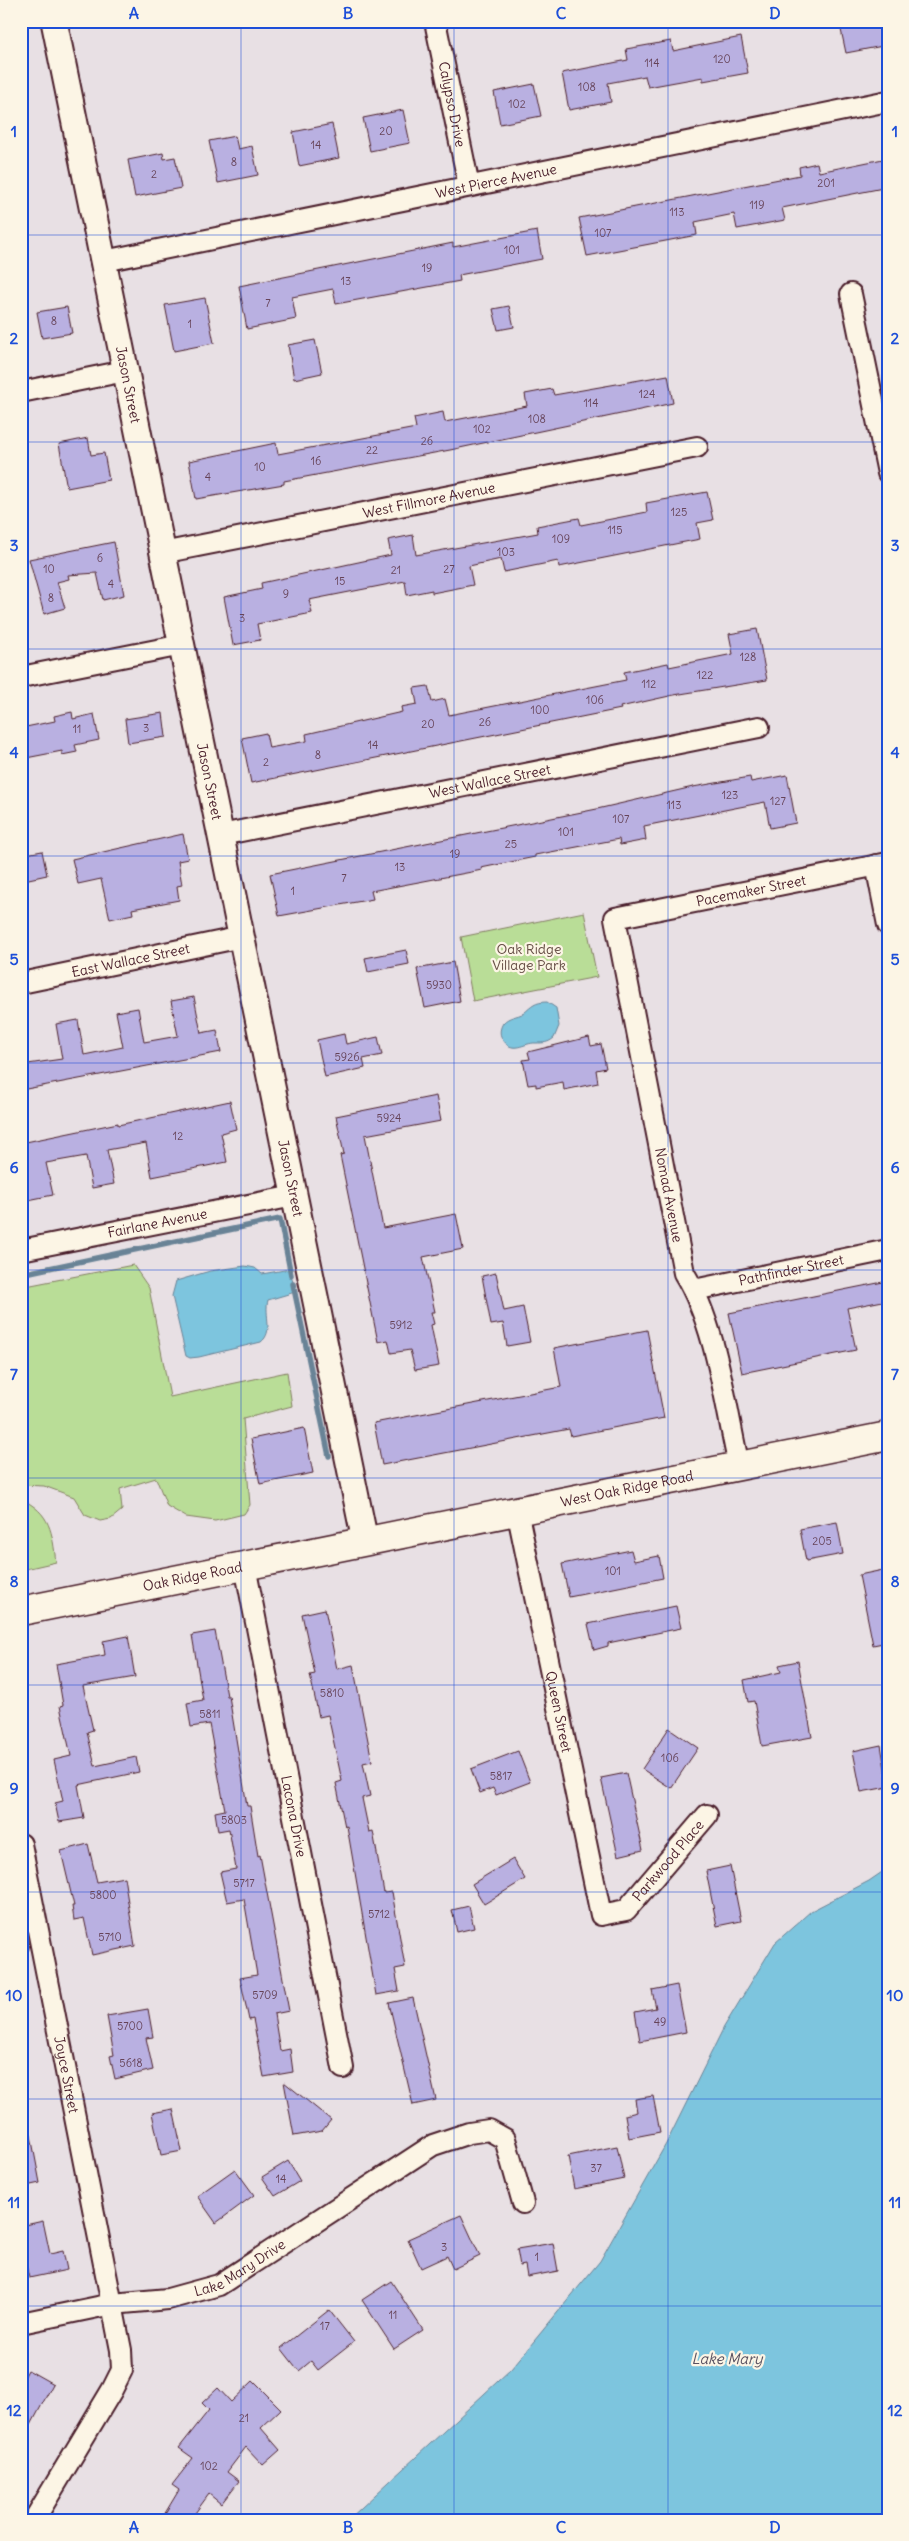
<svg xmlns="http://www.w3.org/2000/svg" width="909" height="2541" font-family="Delius,sans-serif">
<rect width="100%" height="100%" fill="#e8e0e4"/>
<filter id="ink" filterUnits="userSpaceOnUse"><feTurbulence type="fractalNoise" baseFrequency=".02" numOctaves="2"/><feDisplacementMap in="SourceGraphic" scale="10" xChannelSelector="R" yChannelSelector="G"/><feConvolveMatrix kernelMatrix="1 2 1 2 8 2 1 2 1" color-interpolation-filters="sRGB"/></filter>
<g filter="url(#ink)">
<path fill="#b9dd97" stroke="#827e61" d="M584 912 597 977 473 1001 461 937Z
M133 1265 149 1288 170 1397 287 1372 292 1406 243 1419 250 1505 244 1514 215 1521 186 1517 167 1506 156 1478 120 1489 122 1510 111 1519 100 1521 85 1515 74 1497 44 1486 21 1485V1287Z
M21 1499C51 1513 52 1532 56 1562L21 1570Z"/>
<path fill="#7dc5de" stroke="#698396" d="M547 1002 556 1008 559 1026 554 1038C548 1043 544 1043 536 1043 524 1042 512 1056 502 1038 499 1034 500 1028 503 1023 509 1016 517 1017 524 1013 532 1006 535 1002 547 1002Z
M245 1266 255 1268 262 1274 290 1269 295 1292 268 1300C264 1315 274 1332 261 1342L199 1357 190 1358 186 1356 172 1296 176 1281 210 1271Z
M888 1868V2520H348L511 2369 600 2261 666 2144 724 2027 775 1943 811 1911 869 1881Z"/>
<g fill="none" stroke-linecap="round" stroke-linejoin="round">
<path stroke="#698396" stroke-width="5.5" d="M21 1274 280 1219 291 1275
M293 1284 329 1456"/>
</g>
<path fill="#b9b0e1" stroke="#4a1f2b" d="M861 21H888V45L846 53 840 25Z
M741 37 748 73 703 81V77L648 87 645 76 608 83 611 102 569 110 562 73 628 60 626 49 671 41 673 51Z
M534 84 541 116 500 124 494 92Z
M403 110 410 143 370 151 363 118Z
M332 124 339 158 299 166 293 132Z
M235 136 238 149 252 146 258 175 218 183 209 141Z
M163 153 164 159 175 157 181 188 135 197 128 160Z
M888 158V187L782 208 785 220 737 229 734 214 695 222 697 235 587 256 579 218 800 175 799 167 817 163 819 172Z
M537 231 542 259 459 275 460 281 336 304 333 289 292 297 296 319 247 329 239 286 453 243V247Z
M205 298 214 343 174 351 165 305Z
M509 306 514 327 498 330 493 309Z
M67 307 72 333 42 338 37 312Z
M315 340 322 373 294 379 288 345Z
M668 375 673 403 450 450 284 481V484L196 499 189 461 276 443 278 454 416 428 414 418 443 412 445 422 527 406 525 394 552 389 554 395Z
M88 438 91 455 104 453 109 480 67 488 59 444Z
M707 492 713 520 697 523 700 539 559 567 558 561 504 572 501 559 469 566 473 585 432 593V590L407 595 405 581 309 600 312 613 257 624 260 640 233 645 224 597 262 589 261 583 391 555 388 540 413 535 416 555 538 533 537 526 579 518 581 525 647 512 646 503Z
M114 542 124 595 103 600 97 573 68 575 69 579 57 582 65 608 44 614 29 559Z
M757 629 767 680 674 695 620 707 621 709 251 783 242 738 266 733 269 748 307 741 306 734 402 712 401 707 417 704 414 688 428 686 432 702 445 699 449 715 626 680 624 672 668 663 669 667 733 654 729 634Z
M72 712 73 719 94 714 99 740 75 745 77 752 62 755V751L21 759V728L55 721 54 716Z
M163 713 166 737 128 743 125 719Z
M787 775 796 823 770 828 765 802 644 826 646 840 620 845 619 839 535 855V857L481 868 482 870 371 891 373 899 279 916 270 874 597 809 693 787 750 777 751 782Z
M183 834 188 859 178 861 182 885 177 886 179 900 132 909 133 914 110 919 101 879 78 884 72 859Z
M42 851 47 875 24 880 21 855Z
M406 950 409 964 368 972 365 958Z
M453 962 460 1001 425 1008 417 969Z
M194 997 201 1033 217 1030 221 1052 21 1090V1065L62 1059 56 1024 78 1020 84 1055 123 1047 116 1012 138 1008 144 1042 178 1036 171 1001Z
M344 1034 346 1044 378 1037 382 1055 363 1059 365 1068 325 1077 317 1040Z
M589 1037 591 1046 601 1044 606 1068 596 1070 598 1083 564 1090 563 1082 536 1087V1084L528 1085 523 1060 530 1059 528 1052Z
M436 1096 441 1121 365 1135 383 1228 456 1214 463 1249 423 1257 435 1312H431L434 1324 431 1325 439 1366 415 1370 410 1350 391 1353 388 1340 378 1342 340 1155 344 1154 336 1116Z
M230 1101 236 1129 221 1133 227 1162 152 1177 146 1143 107 1150 114 1184 92 1188 86 1156 46 1163 53 1195 28 1200 21 1166V1143L118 1123V1125Z
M496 1273 504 1311 523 1307 530 1342 507 1346 503 1323 491 1325 482 1276Z
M888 1281V1300L847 1308 856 1350 742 1373 729 1313Z
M647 1330 664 1418 571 1436 569 1429 382 1465 374 1423 561 1387 554 1348Z
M304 1428 313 1473 260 1484 251 1439Z
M837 1522 843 1554 806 1561 800 1529Z
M631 1550 634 1561 659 1556 663 1578 569 1597 562 1564Z
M883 1570 888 1594V1642L873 1645 859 1575Z
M676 1606 681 1628 608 1643V1646L594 1650 588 1624Z
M325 1609 337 1669 353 1665 372 1761 363 1763 370 1796 362 1798 369 1832 373 1831 384 1893 392 1892 405 1967 395 1969 399 1991 376 1995 347 1826 345 1827 336 1783 342 1781 328 1715 319 1717 310 1675 315 1674 302 1614Z
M215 1631 227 1696H229L247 1806H250L258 1856 260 1855 289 2011 274 2014 280 2051 290 2049 293 2072 264 2077 253 2019 249 2020 240 1978 257 1975 244 1899 227 1902 220 1872 236 1869 229 1829 218 1831 215 1812 225 1810 209 1724 191 1727 187 1703 203 1700 192 1635Z
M128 1636 135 1677 83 1686 93 1730 87 1732 95 1766 136 1757 139 1772 78 1785 84 1818 59 1822 55 1803 63 1801 54 1760 71 1756 60 1706 63 1705 56 1664 105 1655 103 1641Z
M798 1661 812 1737 762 1746 754 1701 748 1702 744 1680 781 1672 779 1665Z
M669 1728 698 1748 671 1788 642 1769Z
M881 1745 888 1787 861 1792 853 1751Z
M518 1751 530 1782 496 1795 493 1788 480 1793 471 1769Z
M626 1773 643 1850 618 1856 601 1778Z
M88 1844 97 1882 124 1877 135 1946 92 1955 84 1918 74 1920 72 1906H74L61 1851Z
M513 1859 525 1879 484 1904 472 1884Z
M730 1866 741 1921 717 1926 706 1871Z
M469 1906 474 1928 457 1932 452 1910Z
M677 1985 686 2032 640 2041 635 2012 656 2008 652 1990Z
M413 1998 436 2100 413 2105 389 2003Z
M148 2009 153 2037 146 2038 153 2070 115 2079 110 2056 114 2055 107 2016Z
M284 2082 331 2120 322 2131 294 2136Z
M653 2096 660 2132 629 2138 625 2115 637 2112 635 2099Z
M173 2109 182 2151 161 2155 152 2113Z
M29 2125 40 2183 21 2187V2126Z
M617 2146 624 2179 574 2189 568 2156Z
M288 2161 300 2181 275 2196 262 2177Z
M235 2169 254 2195 216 2223 197 2196Z
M461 2215 480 2256 453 2269 447 2256 421 2268 408 2239Z
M43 2221 50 2254 63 2251 67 2270 29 2278 21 2243V2226Z
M553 2243 558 2271 527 2277 525 2265 520 2266 517 2249Z
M391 2281 423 2330 394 2349 362 2300Z
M329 2310 354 2342 318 2370 311 2361 299 2371 281 2348Z
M28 2370 53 2384 31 2425 21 2420V2383Z
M253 2381 281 2409 261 2428 280 2450 263 2465 246 2447 227 2472 239 2481 221 2504 209 2494 190 2520H161L179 2490 172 2485 193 2458 179 2448 209 2410 202 2403 218 2388 231 2402Z"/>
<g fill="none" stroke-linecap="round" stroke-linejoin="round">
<defs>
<g id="minor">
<path id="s1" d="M435 21 469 186"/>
<path id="s2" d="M104 261 888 101"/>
<path d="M851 294 888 473"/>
<path d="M21 392 125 371"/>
<path id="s3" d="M162 553 697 447"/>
<path d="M21 677 182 645"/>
<path id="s4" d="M221 835 759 727"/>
<path d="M876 865 888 925"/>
<path id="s5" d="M21 983 242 937"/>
<path id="s6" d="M21 1250 294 1196"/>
<path id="s7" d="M694 1290 888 1250"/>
<path id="s8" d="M739 1466C725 1404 717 1327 684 1273L615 918 888 863"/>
<path id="s9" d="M517 1510 601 1915 626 1910 707 1815"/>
<path id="s10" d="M245 1566 343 2068"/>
<path id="s11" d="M21 1844 121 2350 122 2370 112 2390 34 2520"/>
<path id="s12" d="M21 2323 112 2304 168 2299 219 2285 433 2145 469 2133 489 2130 505 2139 523 2203"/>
</g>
<g id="tertiary">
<path id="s13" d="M54 21 365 1541"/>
</g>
<g id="secondary">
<path id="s14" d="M21 1611 888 1436"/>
</g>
</defs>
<use href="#minor" stroke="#4a1f2b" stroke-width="24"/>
<use href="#tertiary" stroke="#4a1f2b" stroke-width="29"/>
<use href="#secondary" stroke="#4a1f2b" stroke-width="31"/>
<use href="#minor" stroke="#fcf5e5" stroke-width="20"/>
<use href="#tertiary" stroke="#fcf5e5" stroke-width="25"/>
<use href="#secondary" stroke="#fcf5e5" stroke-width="28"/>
</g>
</g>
<path fill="none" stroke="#1d4ed8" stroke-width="1" stroke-opacity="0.55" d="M241 21V2520M454 21V2520M668 21V2520M21 235H888M21 442H888M21 649H888M21 856H888M21 1063H888M21 1270H888M21 1478H888M21 1685H888M21 1892H888M21 2099H888M21 2306H888"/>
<g text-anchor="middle" stroke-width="4.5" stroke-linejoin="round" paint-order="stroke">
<g font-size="11" fill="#664358">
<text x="722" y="63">120</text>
<text x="652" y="67">114</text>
<text x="587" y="91">108</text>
<text x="517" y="108">102</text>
<text x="386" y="135">20</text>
<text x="316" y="149">14</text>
<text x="234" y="166">8</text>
<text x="154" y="178">2</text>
<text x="826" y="187">201</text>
<text x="757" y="209">119</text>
<text x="677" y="216">113</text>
<text x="603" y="237">107</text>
<text x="512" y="254">101</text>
<text x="427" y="272">19</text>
<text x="346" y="285">13</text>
<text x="268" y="307">7</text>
<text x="54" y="325">8</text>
<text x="190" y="328">1</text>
<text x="647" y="398">124</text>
<text x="591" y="407">114</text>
<text x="537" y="423">108</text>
<text x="482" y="433">102</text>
<text x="427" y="445">26</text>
<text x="372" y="454">22</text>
<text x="316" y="465">16</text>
<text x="260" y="471">10</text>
<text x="208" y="481">4</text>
<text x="679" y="516">125</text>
<text x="615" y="534">115</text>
<text x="561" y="543">109</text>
<text x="506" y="556">103</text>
<text x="100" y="562">6</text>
<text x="49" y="573">10</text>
<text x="449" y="573">27</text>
<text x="396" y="574">21</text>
<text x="340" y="585">15</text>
<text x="111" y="588">4</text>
<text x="286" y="598">9</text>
<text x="51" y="602">8</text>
<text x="242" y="622">3</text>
<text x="748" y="661">128</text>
<text x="705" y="679">122</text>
<text x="649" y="688">112</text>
<text x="595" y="704">106</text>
<text x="540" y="714">100</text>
<text x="485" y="726">26</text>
<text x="428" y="728">20</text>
<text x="146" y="732">3</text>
<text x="77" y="733">11</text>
<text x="373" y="749">14</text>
<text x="318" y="759">8</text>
<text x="266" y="766">2</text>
<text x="730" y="799">123</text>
<text x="778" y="805">127</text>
<text x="674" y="809">113</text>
<text x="621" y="823">107</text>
<text x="566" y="836">101</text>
<text x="511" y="848">25</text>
<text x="455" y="858">19</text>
<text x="400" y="871">13</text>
<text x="344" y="882">7</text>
<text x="293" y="895">1</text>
<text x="439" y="989">5930</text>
<text x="347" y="1061">5926</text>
<text x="389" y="1122">5924</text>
<text x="178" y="1140">12</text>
<text x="401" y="1329">5912</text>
<text x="822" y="1545">205</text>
<text x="613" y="1575">101</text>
<text x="332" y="1697">5810</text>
<text x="210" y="1718">5811</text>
<text x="670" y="1762">106</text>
<text x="501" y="1780">5817</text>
<text x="234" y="1824">5803</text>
<text x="244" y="1887">5717</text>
<text x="103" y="1899">5800</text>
<text x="379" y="1918">5712</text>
<text x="110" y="1941">5710</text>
<text x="265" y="1999">5709</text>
<text x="660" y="2026">49</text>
<text x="130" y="2030">5700</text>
<text x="131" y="2067">5618</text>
<text x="596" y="2172">37</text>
<text x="281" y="2183">14</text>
<text x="444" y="2251">3</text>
<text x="537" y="2261">1</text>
<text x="393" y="2319">11</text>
<text x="325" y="2330">17</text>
<text x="244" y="2422">21</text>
<text x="209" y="2470">102</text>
</g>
<g font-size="14" fill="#4a1f2b" stroke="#fcf5e5">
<text dy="5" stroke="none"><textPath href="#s1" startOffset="85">Calypso Drive</textPath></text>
<text dy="5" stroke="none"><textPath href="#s2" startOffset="400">West Pierce Avenue</textPath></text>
<text dy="5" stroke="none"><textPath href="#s13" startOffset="371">Jason Street</textPath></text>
<text dy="5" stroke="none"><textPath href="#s3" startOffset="272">West Fillmore Avenue</textPath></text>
<text dy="5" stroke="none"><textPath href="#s13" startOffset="776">Jason Street</textPath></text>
<text dy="5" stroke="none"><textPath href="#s4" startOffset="274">West Wallace Street</textPath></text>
<text dy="5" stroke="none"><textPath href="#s8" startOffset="702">Pacemaker Street</textPath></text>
<text dy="5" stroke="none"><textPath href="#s5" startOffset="112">East Wallace Street</textPath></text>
<text dy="5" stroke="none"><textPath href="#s13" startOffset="1181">Jason Street</textPath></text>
<text transform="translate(669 1195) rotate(79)" y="5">Nomad Avenue</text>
<text dy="5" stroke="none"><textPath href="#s6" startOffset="139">Fairlane Avenue</textPath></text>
<text dy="5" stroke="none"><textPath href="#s7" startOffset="99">Pathfinder Street</textPath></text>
<text dy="5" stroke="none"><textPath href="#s14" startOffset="618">West Oak Ridge Road</textPath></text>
<text dy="5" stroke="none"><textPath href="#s14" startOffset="175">Oak Ridge Road</textPath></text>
<text dy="5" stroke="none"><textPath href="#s9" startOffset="206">Queen Street</textPath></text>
<text dy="5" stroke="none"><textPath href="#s10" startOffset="255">Lacona Drive</textPath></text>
<text dy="5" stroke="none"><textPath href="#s9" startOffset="504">Parkwood Place</textPath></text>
<text dy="5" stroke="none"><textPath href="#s11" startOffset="235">Joyce Street</textPath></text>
<text dy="5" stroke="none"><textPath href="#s12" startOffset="228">Lake Mary Drive</textPath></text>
</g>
<g font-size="14" fill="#664e46" stroke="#fcf5e5">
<text x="529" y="954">Oak Ridge<tspan x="529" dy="16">Village Park</tspan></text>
</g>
<g font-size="15" font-style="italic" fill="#595161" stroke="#fcf5e5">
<text x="727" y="2364">Lake Mary</text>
</g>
</g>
<rect width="909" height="2541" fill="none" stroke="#fcf5e5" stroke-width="55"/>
<rect x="28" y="28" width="854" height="2486" fill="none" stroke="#1d4ed8" stroke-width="2"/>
<g font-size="16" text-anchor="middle" font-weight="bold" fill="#1d4ed8">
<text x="134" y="19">A</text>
<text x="348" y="19">B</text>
<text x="561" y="19">C</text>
<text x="775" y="19">D</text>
<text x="14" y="137">1</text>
<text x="895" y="137">1</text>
<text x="14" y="344">2</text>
<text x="895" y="344">2</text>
<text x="14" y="551">3</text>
<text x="895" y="551">3</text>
<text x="14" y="758">4</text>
<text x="895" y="758">4</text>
<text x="14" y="965">5</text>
<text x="895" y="965">5</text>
<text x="14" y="1173">6</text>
<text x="895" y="1173">6</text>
<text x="14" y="1380">7</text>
<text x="895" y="1380">7</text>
<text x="14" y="1587">8</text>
<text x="895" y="1587">8</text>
<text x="14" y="1794">9</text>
<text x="895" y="1794">9</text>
<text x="14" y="2001">10</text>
<text x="895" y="2001">10</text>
<text x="14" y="2208">11</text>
<text x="895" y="2208">11</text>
<text x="14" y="2416">12</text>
<text x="895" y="2416">12</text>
<text x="134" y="2533">A</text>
<text x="348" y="2533">B</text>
<text x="561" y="2533">C</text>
<text x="775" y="2533">D</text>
</g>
</svg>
